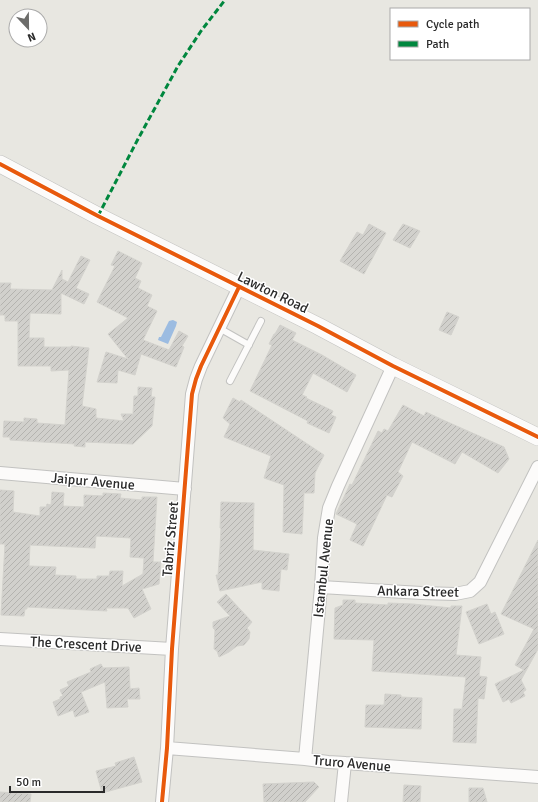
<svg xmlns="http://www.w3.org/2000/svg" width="538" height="802" font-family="Signika,sans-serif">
<defs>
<pattern id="building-hatch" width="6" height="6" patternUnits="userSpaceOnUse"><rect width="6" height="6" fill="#d1d0cc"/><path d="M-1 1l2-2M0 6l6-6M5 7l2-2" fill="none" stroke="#b4b3af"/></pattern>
</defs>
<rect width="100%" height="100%" fill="#e8e7e1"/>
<path fill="#9cbce1" d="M173 320 177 322 176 326 168 344 158 340 159 337H161L169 321Z"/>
<path fill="url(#building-hatch)" stroke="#d3d2cd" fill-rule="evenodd" d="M369 224 386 233 364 274 340 261 357 232 363 235Z
M403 224 420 231 410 248 393 240Z
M118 251 142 263 135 278 141 281 138 288 152 295 147 306 157 311 143 340 169 350 179 331 188 336 182 346 184 347 176 367 141 354 135 375 118 370 117 383 97 382 106 352 128 359 108 334 128 318 97 302 115 266 111 265Z
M81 256 90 260 76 288 89 294 84 304 61 293V314L30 313 29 338H44V347H71V346L89 348 82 406 96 409V418L124 421 121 414H133L134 396H138V387L152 388 151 397H155L152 426 133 444 85 442V447L74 446 75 444 10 440V437H3L4 421 24 422V418L37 419V423L65 425 69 370 51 371V366H18V321H5V315H0V283H11L10 289 52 290 62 270V279L68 282Z
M447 312 459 317 451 335 439 330Z
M280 325 296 333 292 340 322 355 356 375 347 392 313 373 302 395 307 397 306 398 333 411 331 415 336 417 329 433 307 423 308 421 250 391 272 345 269 344 274 334H275Z
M233 398 240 402 241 400 324 455 315 473 314 493H304L302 534 283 532 284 485 264 478 271 456 224 437 230 424 223 418Z
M403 405 424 416 426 412 443 420 504 447 509 459 498 473 462 452 455 464 412 442 398 472 403 476 392 497 387 495 363 546 350 540 357 524 336 514 350 484 352 485 378 431 382 433 384 429 388 431Z
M0 490 14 491 13 512 40 516V507H46L47 504 51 505 52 492 64 493 63 506 84 507V495L103 496V493L121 494 120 498 142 500V497H157L153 562H161L159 584 142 589 151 609 134 618 128 608H106L107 611 27 607V609H25L24 616 1 615 5 544H0ZM96 536 131 538 130 557 144 558 143 574 122 586 123 571H110L109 576H97V579H76V576L55 575 56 567 29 566 30 545 95 548Z
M221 502 254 503 253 550 289 554 287 570 281 569 279 591 262 589V582L220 591 216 575H218L220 548 221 528H220Z
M538 540V649L521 680 526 690 523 692 525 696 511 703 509 699 503 702 495 684 524 670 515 665 534 629 501 614Z
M226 594 252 622 247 628 250 632 249 639 244 645 237 646 229 652 219 657 217 651 214 649 215 630 213 628V622L230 616 217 602Z
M343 600H355V603L388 605V603L413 604 451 608V606H462L456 655 481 657 479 676 487 677 484 699 478 698 476 743 453 742 454 709H462L466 677 372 671 374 640 334 639 335 608 343 605Z
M487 604 491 614 495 612 504 634 479 644 466 612Z
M101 664 103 668 129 667 130 689 139 688 140 699H127L128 707 107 708 105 682 81 692 89 712 75 717 73 710 58 716 53 702 60 699V697L63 696 60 690 69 686 67 682 91 672 90 669Z
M385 694 401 695V697L422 698 421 729 365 727 366 705H384Z
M134 757 142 782 102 793 96 771 116 766 115 763Z
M314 782 319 787 305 802H264L263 784Z
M404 785 421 786 420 802H403Z
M469 788H483L487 802H469Z
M0 792 31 794 30 802H0Z"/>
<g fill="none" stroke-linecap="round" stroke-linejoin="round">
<defs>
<path id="lane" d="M219 328 249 345
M230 381 261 321"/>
<path id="street" d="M0 473 185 489
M321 587 421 593 455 594 470 591 480 582 538 467
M0 639 172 649
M167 748 305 759 328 762 345 763 538 777
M305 759 321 587 324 538 329 508 338 486 393 366
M162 802 167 748 172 649 192 394 196 379 201 366 239 287
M341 802 345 763"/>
<path id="secondary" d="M0 164 98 216 318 326 393 366 538 437"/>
</defs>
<use href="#lane" stroke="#c2c2c0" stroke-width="8"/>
<use href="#street" stroke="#c2c2c0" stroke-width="14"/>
<use href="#secondary" stroke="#c2c2c0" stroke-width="18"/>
<use href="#lane" stroke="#fcfbfa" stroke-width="6"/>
<use href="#street" stroke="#fcfbfa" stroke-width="12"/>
<use href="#secondary" stroke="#fcfbfa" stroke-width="17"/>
<path stroke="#00873e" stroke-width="3" stroke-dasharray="6 3" stroke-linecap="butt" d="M98 216 138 139 178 66 201 31 225 0"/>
<defs>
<path id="cycleway" d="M0 164 98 216 318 326 393 366 538 437
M162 802 167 748 172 649 192 394 196 379 201 366 239 287"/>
</defs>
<use href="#cycleway" stroke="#fff" stroke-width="6"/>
<use href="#cycleway" stroke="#e8590c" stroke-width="4"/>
</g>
<g text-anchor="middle" stroke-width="3" stroke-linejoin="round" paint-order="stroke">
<g font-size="14" fill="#2a2a2a" stroke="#fff">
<text transform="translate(273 292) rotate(26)" y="5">Lawton Road</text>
<text transform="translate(93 481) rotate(5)" y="5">Jaipur Avenue</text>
<text transform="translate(170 539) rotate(-85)" y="5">Tabriz Street</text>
<text transform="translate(323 568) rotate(-84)" y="5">Istambul Avenue</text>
<text transform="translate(418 591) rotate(1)" y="5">Ankara Street</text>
<text transform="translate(86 644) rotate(3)" y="5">The Crescent Drive</text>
<text transform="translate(352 763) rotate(5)" y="5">Truro Avenue</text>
</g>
</g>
<rect x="390" y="8" width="140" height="52" fill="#ffffff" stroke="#aaaaaa"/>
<rect x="398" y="21" width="20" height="6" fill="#e8590c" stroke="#aaaaaa"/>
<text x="426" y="28" font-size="12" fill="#2a2a2a">Cycle path</text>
<rect x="398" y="41" width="20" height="6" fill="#00873e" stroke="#aaaaaa"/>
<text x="426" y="48" font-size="12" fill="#2a2a2a">Path</text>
<g transform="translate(28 28) rotate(158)"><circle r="19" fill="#ffffff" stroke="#aaaaaa"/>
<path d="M0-3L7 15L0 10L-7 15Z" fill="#6c6c6a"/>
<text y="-6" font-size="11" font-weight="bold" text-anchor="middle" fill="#2a2a2a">N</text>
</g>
<path d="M10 786v6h94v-6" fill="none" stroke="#2a2a2a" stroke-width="2"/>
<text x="16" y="786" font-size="12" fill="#2a2a2a" stroke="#ffffff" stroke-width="3" paint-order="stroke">50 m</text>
</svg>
